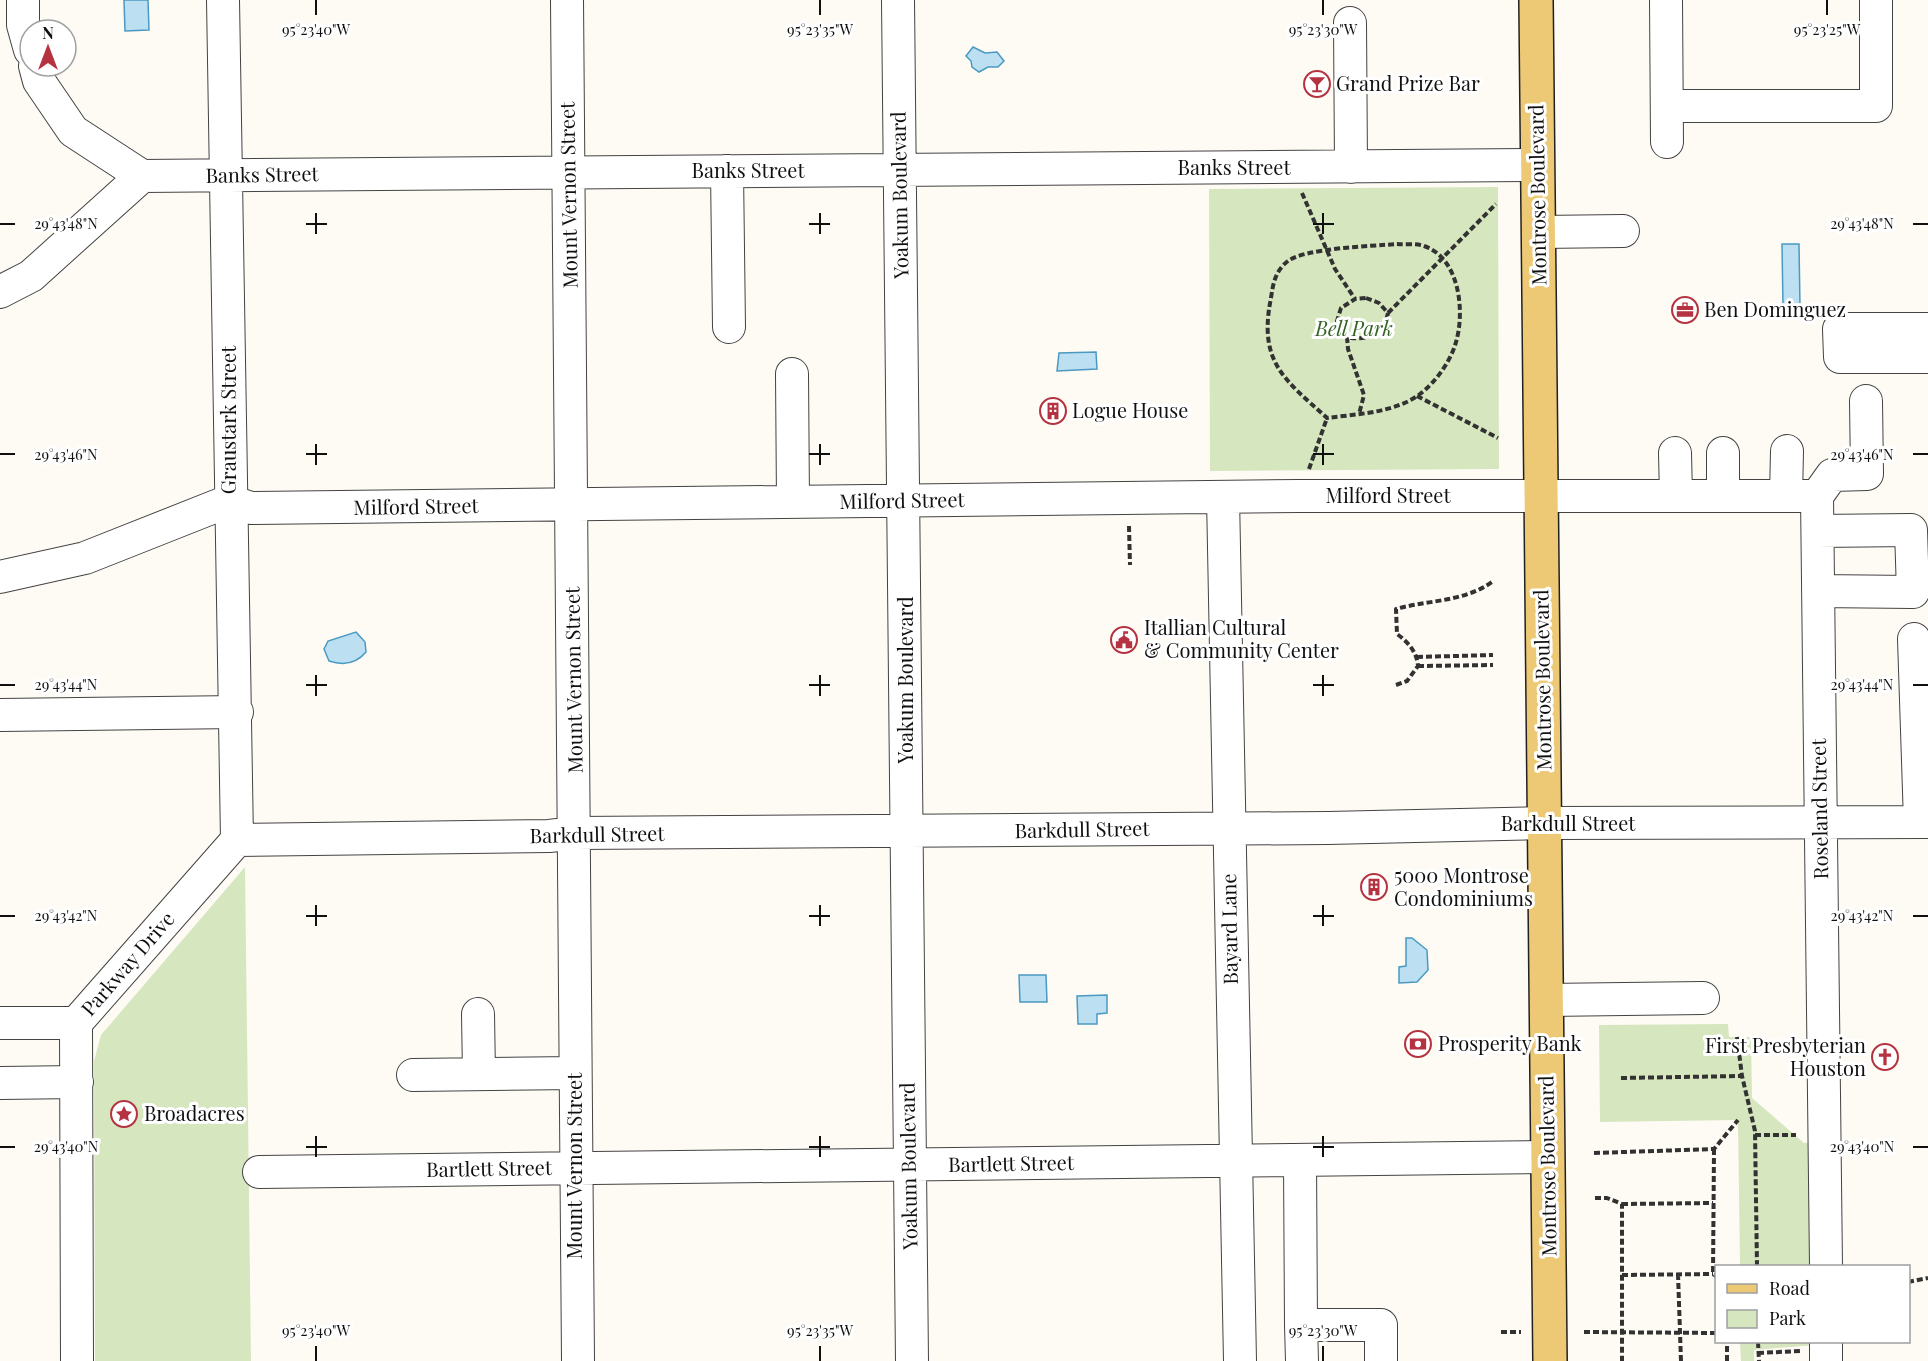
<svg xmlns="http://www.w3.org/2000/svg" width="1928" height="1361" font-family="'Playfair Display',serif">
<rect width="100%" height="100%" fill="#fefbf4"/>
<path fill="#d6e6bf" d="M1498 187 1499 469 1210 471 1209 189Z
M245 867 251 1361H95L94 1061 101 1035Z
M1728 1024 1729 1037H1751L1752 1098 1804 1143 1814 1142 1815 1266H1740L1738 1120 1600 1122 1599 1025Z
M1740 1342H1815V1345L1754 1350V1361H1741Z"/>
<path fill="#bce0f1" stroke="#4a99c2" stroke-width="1.5" d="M124 0H148L149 30 125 31Z
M973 47 985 53 997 52 1004 61 998 67H988L979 72 972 67 971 61 966 56Z
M1782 244H1799L1800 307H1783Z
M1096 352 1097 369 1057 371 1059 353Z
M356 632 365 642 366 652C356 664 344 666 329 661L324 649 328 641Z
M1406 938H1412L1427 950 1428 970 1417 982 1399 983V967L1406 966Z
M1019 975H1046L1047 1002H1020Z
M1107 995V1013L1097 1014V1024H1078L1077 996Z"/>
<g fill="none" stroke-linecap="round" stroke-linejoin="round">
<defs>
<path id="minor" d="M23 0V25L30 50
M223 0 237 840
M567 0 578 1361
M898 0 912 1361
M1666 0 1667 142
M1350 23 1351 167
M35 66 39 81 73 131 142 176
M1667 106H1876V0
M727 171 729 327
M1539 232 1623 231
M0 292 31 276 142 176 1538 165
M1928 329H1839L1840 357H1928
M792 374 793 502
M1675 453 1676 496
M1723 453V496
M1786 496 1787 451
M1817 496 1826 1266
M1817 496 1832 475 1867 474 1866 401
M1223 497 1240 1361
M1818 531 1911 530 1913 592 1818 591
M0 577 85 558 229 501 251 508 1299 496H1817
M1914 639 1920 822
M0 715 237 712
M237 840 549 836 575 833 1328 828 1545 823 1928 822
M1546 1000 1703 998
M478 1014 479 1074
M0 1023H76
M413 1075 574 1073
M0 1083 77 1082
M1300 1160 1301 1325
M259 1172 1547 1157
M1826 1342V1361
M77 1361 76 1023 237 840
M1302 1361 1301 1325H1381V1361"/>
<path id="major" d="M1536 0 1550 1361"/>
</defs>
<use href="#minor" stroke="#434343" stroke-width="34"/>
<use href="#major" stroke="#212121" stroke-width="36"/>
<path stroke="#323232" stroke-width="4" stroke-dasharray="6 3" stroke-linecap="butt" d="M1302 193 1335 269 1355 299
M1397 244C1405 245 1416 243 1424 246 1460 258 1465 312 1456 342 1451 361 1435 383 1420 394 1395 413 1356 414 1327 418 1284 379 1258 362 1271 298 1273 284 1275 271 1288 261 1305 248 1373 246 1397 244Z
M1366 298 1379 303 1388 313C1384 333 1367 342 1347 337L1337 321 1341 308 1355 299Z
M1388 313 1496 204
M1347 337 1348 349 1364 395 1359 414
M1417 396 1498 438
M1309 469 1327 418
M1129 526 1130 565
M1417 657 1493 655
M1418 666 1493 665
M1396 685 1407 681 1418 666C1417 652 1408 642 1397 634L1396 609C1428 600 1464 602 1492 582
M1737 1037 1742 1076 1755 1131 1757 1266
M1621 1078 1742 1076
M1755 1135H1796
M1714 1149 1713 1274 1716 1276
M1594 1153 1714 1149 1738 1120
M1595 1198H1607L1622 1204V1361
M1622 1204 1713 1203
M1678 1274 1681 1361
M1622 1275 1713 1274
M1908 1282 1928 1278
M1501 1332H1521
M1584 1332 1716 1333
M1758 1342 1759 1361
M1758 1353 1800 1351
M1727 1361V1342"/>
<use href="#minor" stroke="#fff" stroke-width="32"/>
<use href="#major" stroke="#edc975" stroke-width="33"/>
</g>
<path fill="none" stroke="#101010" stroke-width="2" d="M316 0V15M820 0V15M1323 0V15M1827 0V15M316 213V234M820 213V234M1323 213V234M0 224H15M306 224H327M809 224H830M1313 224H1334M1913 224H1928M316 444V465M820 444V465M1323 444V465M0 454H15M306 454H327M809 454H830M1313 454H1334M1913 454H1928M316 675V696M820 675V696M1323 675V696M0 685H15M306 685H327M809 685H830M1313 685H1334M1913 685H1928M316 905V926M820 905V926M1323 905V926M0 916H15M306 916H327M809 916H830M1313 916H1334M1913 916H1928M316 1136V1157M820 1136V1157M1323 1136V1157M0 1147H15M306 1147H327M809 1147H830M1313 1147H1334M1913 1147H1928M316 1346V1361M820 1346V1361M1323 1346V1361"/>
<defs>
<symbol id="bar-ring" viewBox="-11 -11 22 22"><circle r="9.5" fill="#fff" stroke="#b53340" stroke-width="1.5"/><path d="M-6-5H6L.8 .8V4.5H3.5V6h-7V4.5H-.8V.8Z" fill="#b53340"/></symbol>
<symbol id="office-ring" viewBox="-11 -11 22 22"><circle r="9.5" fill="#fff" stroke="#b53340" stroke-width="1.5"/><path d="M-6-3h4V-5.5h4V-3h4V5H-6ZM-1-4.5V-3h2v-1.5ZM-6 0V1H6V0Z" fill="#b53340"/></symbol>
<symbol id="building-ring" viewBox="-11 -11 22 22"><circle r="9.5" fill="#fff" stroke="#b53340" stroke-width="1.5"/><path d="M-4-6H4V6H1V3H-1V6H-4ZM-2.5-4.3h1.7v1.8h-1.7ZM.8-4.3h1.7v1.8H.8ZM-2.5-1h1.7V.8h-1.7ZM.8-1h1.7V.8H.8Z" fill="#b53340"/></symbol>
<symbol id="civic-ring" viewBox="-11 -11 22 22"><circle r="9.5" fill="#fff" stroke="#b53340" stroke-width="1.5"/><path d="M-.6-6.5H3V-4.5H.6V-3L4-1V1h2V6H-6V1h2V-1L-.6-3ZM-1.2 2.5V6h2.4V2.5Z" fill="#b53340"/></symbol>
<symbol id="bank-ring" viewBox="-11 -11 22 22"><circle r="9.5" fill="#fff" stroke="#b53340" stroke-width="1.5"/><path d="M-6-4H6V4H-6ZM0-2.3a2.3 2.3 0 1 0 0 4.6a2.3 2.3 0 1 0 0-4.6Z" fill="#b53340"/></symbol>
<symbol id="church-ring" viewBox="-11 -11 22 22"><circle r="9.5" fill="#fff" stroke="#b53340" stroke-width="1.5"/><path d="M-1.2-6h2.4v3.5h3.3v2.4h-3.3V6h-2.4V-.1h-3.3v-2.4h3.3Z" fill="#b53340"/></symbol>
<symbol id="sight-ring" viewBox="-11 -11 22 22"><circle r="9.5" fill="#fff" stroke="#b53340" stroke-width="1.5"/><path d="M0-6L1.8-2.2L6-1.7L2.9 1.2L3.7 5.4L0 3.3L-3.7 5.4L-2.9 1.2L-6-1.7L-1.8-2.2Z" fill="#b53340"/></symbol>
</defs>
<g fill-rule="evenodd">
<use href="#bar-ring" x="1302" y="69" width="30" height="30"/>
<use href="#office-ring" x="1670" y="295" width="30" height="30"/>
<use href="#building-ring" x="1038" y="396" width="30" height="30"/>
<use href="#civic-ring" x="1109" y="625" width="30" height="30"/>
<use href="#building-ring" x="1359" y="872" width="30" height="30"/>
<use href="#bank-ring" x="1403" y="1029" width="30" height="30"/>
<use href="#church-ring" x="1870" y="1042" width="30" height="30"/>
<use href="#sight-ring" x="109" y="1099" width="30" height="30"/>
</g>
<g text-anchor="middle" stroke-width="6" stroke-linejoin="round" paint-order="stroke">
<g font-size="20" fill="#101010" stroke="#fff" text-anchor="start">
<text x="1336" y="91">Grand Prize Bar</text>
<text x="1704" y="317">Ben Dominguez</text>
<text x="1072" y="418">Logue House</text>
<text x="1144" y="635">Itallian Cultural<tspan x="1144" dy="23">&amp; Community Center</tspan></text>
<text x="1394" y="883">5000 Montrose<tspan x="1394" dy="23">Condominiums</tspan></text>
<text x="1438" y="1051">Prosperity Bank</text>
<text x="1866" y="1053" text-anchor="end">First Presbyterian<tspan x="1866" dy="23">Houston</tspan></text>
<text x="144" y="1121">Broadacres</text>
</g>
<g font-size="20" fill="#101010" stroke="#fff">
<text x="1234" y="175">Banks Street</text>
<text x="748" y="178">Banks Street</text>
<text transform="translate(262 175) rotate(-1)" y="7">Banks Street</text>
<text transform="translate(569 195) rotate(-91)" y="7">Mount Vernon Street</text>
<text transform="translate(900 195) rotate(-91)" y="7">Yoakum Boulevard</text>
<text transform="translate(1538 195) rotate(-91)" y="7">Montrose Boulevard</text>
<text transform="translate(229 420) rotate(-90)" y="7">Graustark Street</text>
<text x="1388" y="503">Milford Street</text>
<text transform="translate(902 501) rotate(-1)" y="7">Milford Street</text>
<text transform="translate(416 507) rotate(-1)" y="7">Milford Street</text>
<text transform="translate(574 680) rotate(-91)" y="7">Mount Vernon Street</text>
<text transform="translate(906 680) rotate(-90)" y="7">Yoakum Boulevard</text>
<text transform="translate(1543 680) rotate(-91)" y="7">Montrose Boulevard</text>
<text transform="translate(1820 809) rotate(-91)" y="7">Roseland Street</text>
<text x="1568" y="831">Barkdull Street</text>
<text transform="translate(1082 830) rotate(-1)" y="7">Barkdull Street</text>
<text transform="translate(597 835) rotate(-1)" y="7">Barkdull Street</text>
<text transform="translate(1230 929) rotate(-91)" y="7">Bayard Lane</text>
<text transform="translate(128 964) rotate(-49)" y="7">Parkway Drive</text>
<text transform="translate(1011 1164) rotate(-1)" y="7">Bartlett Street</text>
<text transform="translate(575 1166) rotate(-90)" y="7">Mount Vernon Street</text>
<text transform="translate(909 1166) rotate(-91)" y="7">Yoakum Boulevard</text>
<text transform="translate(1548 1166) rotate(-91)" y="7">Montrose Boulevard</text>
<text transform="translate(489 1169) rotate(-1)" y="7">Bartlett Street</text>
</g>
<g font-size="20" font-style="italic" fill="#356325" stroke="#fff">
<text x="1354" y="336">Bell Park</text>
</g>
</g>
<g font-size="15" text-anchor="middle" fill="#101010" stroke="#fff" stroke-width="6" stroke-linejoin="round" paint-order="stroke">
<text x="316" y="35">95°23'40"W</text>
<text x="820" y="35">95°23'35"W</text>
<text x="1323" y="35">95°23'30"W</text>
<text x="1827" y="35">95°23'25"W</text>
<text x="66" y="229">29°43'48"N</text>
<text x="1862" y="229">29°43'48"N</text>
<text x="66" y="460">29°43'46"N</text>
<text x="1862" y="460">29°43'46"N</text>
<text x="66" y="690">29°43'44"N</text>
<text x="1862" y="690">29°43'44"N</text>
<text x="66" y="921">29°43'42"N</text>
<text x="1862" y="921">29°43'42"N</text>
<text x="66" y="1152">29°43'40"N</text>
<text x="1862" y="1152">29°43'40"N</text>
<text x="316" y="1336">95°23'40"W</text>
<text x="820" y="1336">95°23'35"W</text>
<text x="1323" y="1336">95°23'30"W</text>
</g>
<rect x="1715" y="1265" width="195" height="78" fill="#ffffff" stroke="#9f9f9f" stroke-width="1.5"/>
<rect x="1727" y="1284" width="30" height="9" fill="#edc975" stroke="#9f9f9f" stroke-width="1.5"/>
<text x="1769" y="1295" font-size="18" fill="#101010">Road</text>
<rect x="1727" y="1310" width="30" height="18" fill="#d6e6bf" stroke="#9f9f9f" stroke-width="1.5"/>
<text x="1769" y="1325" font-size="18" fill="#101010">Park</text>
<g transform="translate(48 48)"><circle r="28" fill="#ffffff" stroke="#9f9f9f" stroke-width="1.5"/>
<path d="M0-4.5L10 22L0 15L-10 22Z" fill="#b53340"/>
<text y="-9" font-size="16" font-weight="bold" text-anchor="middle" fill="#101010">N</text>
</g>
</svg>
